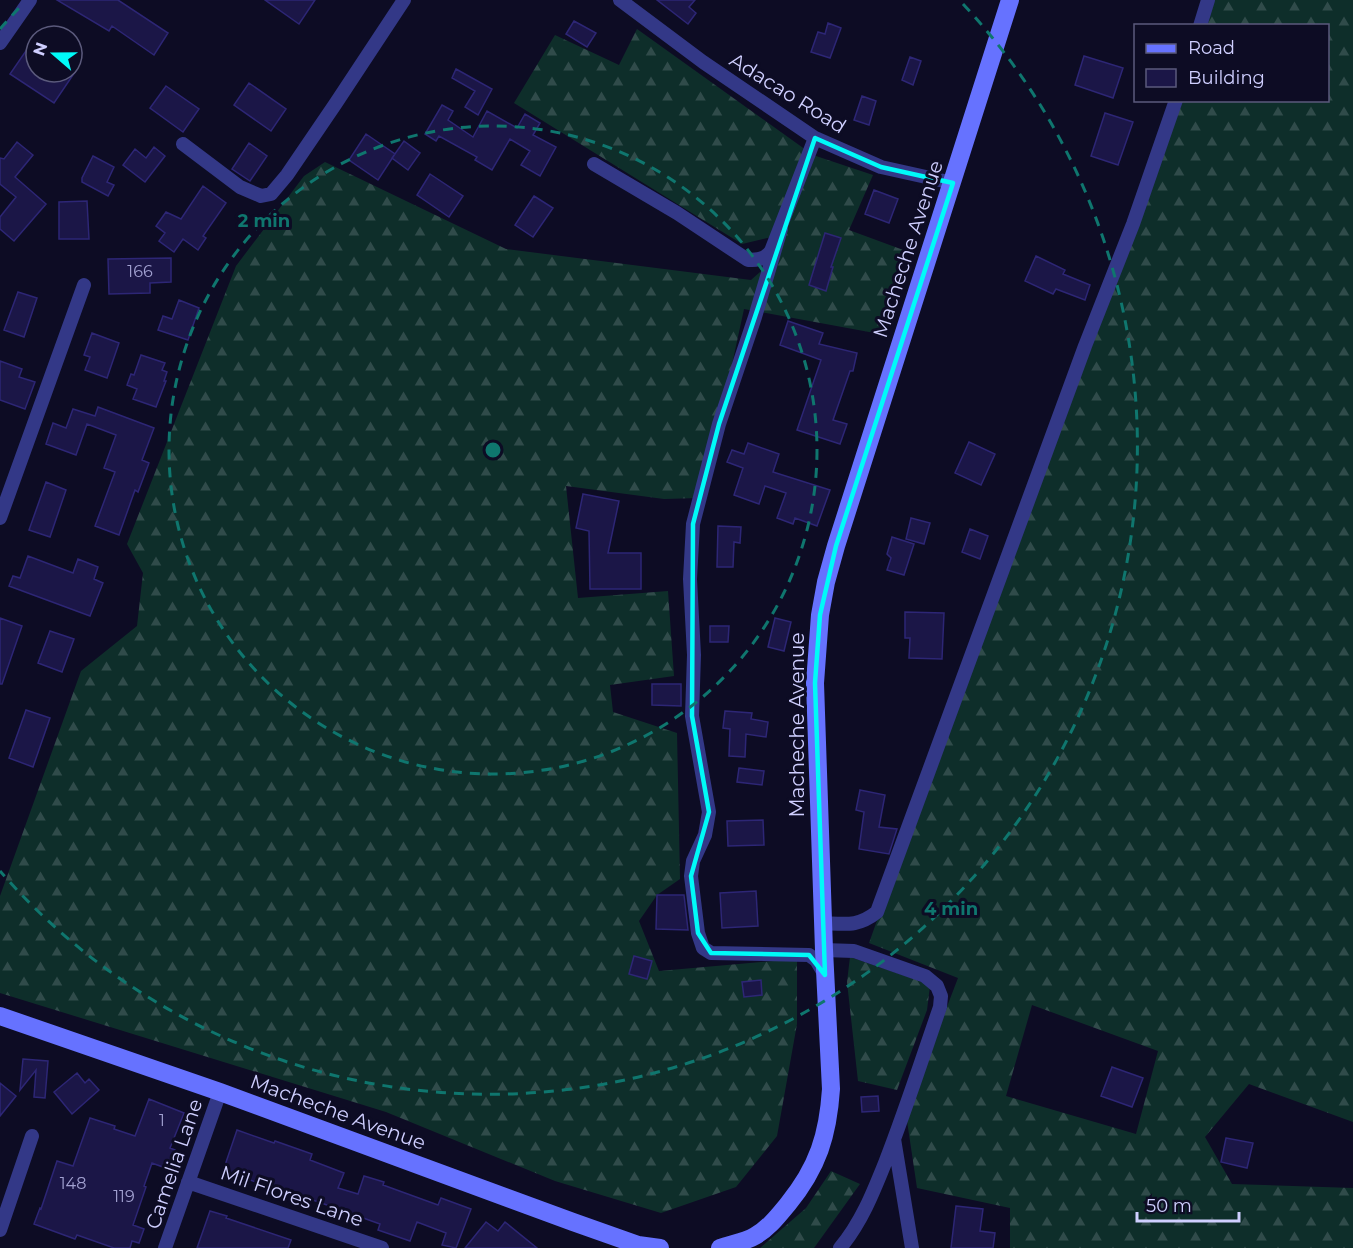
<svg xmlns="http://www.w3.org/2000/svg" width="1353" height="1248" font-family="Montserrat,sans-serif">
<defs>
<pattern id="forest-firs" width="22" height="20" patternUnits="userSpaceOnUse" patternTransform="scale(1.5)"><rect width="22" height="20" fill="#0e2e2a"/><path d="M5 1l3.5 6h-7zM16 11l3.5 6h-7z" fill="#304b4a"/></pattern>
</defs>
<rect width="100%" height="100%" fill="#0d0c24"/>
<path fill="url(#forest-firs)" fill-rule="evenodd" d="M1206 0H1353V1122L1249 1084 1205 1137 1232 1184 1353 1188V1248H1010V1208L917 1188 906 1114 958 978 869 943 977 641 1176 101 1328 100V26L1198 25ZM1032 1005 1158 1051 1136 1134 1006 1096Z
M637 29 813 155 873 175 849 230 906 251 880 334 744 309 713 452 698 498 664 499 566 486 578 598 668 591 674 676 610 685 613 712 677 733 680 879 657 895 639 921 659 971 797 959V1024L777 1136 736 1187 661 1213 555 1181 386 1112 0 993V896L81 671 137 626 143 573 127 544 236 266 304 176 325 162 506 249 751 280 776 258 784 234 742 244 514 103 555 35 619 65Z
M850 957 917 980 930 986 927 1010 897 1090 858 1081 847 982Z
M831 1171 860 1184 814 1248H760L806 1208Z"/>
<path fill="#1b1647" stroke="#2d2675" stroke-width="1.5" d="M57 0H118L168 33 154 55 112 26 109 31Z
M265 0H315L299 24Z
M657 0H695L689 7 696 13 688 24Z
M574 21 596 33 587 47 566 34Z
M828 23 841 28 830 58 811 52 818 32 825 34Z
M30 45 36 50V72H75L54 103 10 74Z
M1084 56 1123 68 1113 98 1075 85Z
M910 57 921 61 913 85 902 80Z
M456 69 492 89 478 115 465 107 475 91 452 78Z
M249 83 286 109 271 131 234 105Z
M166 86 199 109 183 132 150 108Z
M862 96 876 101 869 125 854 120Z
M442 105 453 111 448 120 473 137 487 111 517 128 525 114 540 123 533 135 556 147 540 176 521 165 530 151 510 139 492 170 475 160 477 157 439 136 436 141 425 134Z
M1105 113 1133 122 1118 165 1091 156Z
M366 134 395 154 378 180 349 160Z
M404 141 420 153 408 170 392 158Z
M17 142 33 155 15 177 46 204 14 241 0 229V217L16 197 0 184V158L4 159Z
M249 143 267 156 250 181 232 169Z
M154 147 165 156 145 182 123 165 135 149 146 158Z
M93 156 114 167 107 182 114 185 108 196 82 182V178Z
M430 174 463 196 449 217 417 195Z
M203 186 226 203 203 236 206 238 198 250 183 239 174 252 159 241 165 233 156 226 166 212 181 219Z
M874 190 898 199 889 223 865 214Z
M534 196 553 208 533 237 515 225Z
M87 201 89 239H59V202Z
M825 233 841 238 831 267H833L826 291 809 285Z
M1036 256 1065 270 1063 274 1090 285 1085 300 1056 289 1053 294 1025 281Z
M171 258V282L150 283V293L109 294 108 259Z
M18 292 37 298 24 337 4 330Z
M179 300 199 308 188 340 158 330 163 316 172 319Z
M788 321 823 333 819 344 857 353 853 371H850L833 420 847 424 840 444 797 430 821 360 780 345Z
M92 333 119 343 107 378 85 370 90 357 84 355Z
M141 355 165 363 162 370 167 372 164 381H166L156 407 133 399 137 389 127 385 131 374 134 375Z
M0 361 22 369 19 377 35 382 25 409 0 400Z
M98 407 154 428 142 460 149 463 138 492 135 490 119 535 95 526 115 472 104 468 116 435 87 424 76 455 46 444 53 423 66 428 73 409 95 416Z
M969 442 995 454 981 485 955 473Z
M748 443 779 454 773 472 830 490 817 526 795 518 793 524 777 518 786 493 765 486 759 504 734 495 743 468 727 462 732 450 744 454Z
M46 482 66 490 50 537 29 530Z
M583 494 619 501 608 553H641V589H590L589 531 576 528Z
M911 518 930 523 924 544 906 539Z
M718 526 741 527 740 543 734 542 733 567H717Z
M970 529 988 536 980 559 962 552Z
M892 537 914 544 904 575 887 570 891 558 887 554Z
M28 556 73 573 78 559 98 567 94 579 103 583 90 616 9 586 13 576 20 578Z
M905 612 944 613 942 659 909 658 910 638H905Z
M0 618 22 626 2 684H0Z
M775 618 791 622 784 651 768 647Z
M710 626H729L728 642H710Z
M50 631 74 639 62 672 38 663Z
M652 684H681V706L652 705Z
M26 710 50 718 33 767 9 758Z
M725 711 752 713 751 719 768 722 766 737 746 734 745 757 729 756 730 729 723 728Z
M739 768 764 771 762 785 737 782Z
M860 790 885 795 879 827 897 829 889 854 859 849 864 812 856 810Z
M763 820 764 845 728 846 727 821Z
M756 891 758 926 722 928 720 893Z
M657 895H684L688 930 656 929Z
M634 956 652 961 647 979 629 974Z
M761 980 762 995 744 997 742 982Z
M23 1059 48 1061 45 1098 34 1097 36 1070 20 1090Z
M1112 1067 1143 1078 1132 1107 1101 1096Z
M77 1073 85 1083 89 1079 99 1090 72 1114 54 1092Z
M0 1083 16 1096 0 1116Z
M878 1096 879 1111 862 1112 861 1097Z
M149 1099 184 1113 170 1148 175 1150 168 1169 152 1163 144 1186 146 1187 133 1225 144 1229 139 1243 132 1241 130 1248H114L77 1235 75 1239 34 1224 40 1208 41 1209 57 1161 73 1166 90 1118 115 1126 114 1129 135 1136Z
M237 1130 274 1143 275 1141 312 1154 310 1160 344 1173 338 1188 358 1194 364 1176 384 1182 383 1185 438 1205 441 1198 471 1209 456 1248 442 1245 446 1233 417 1222 410 1241 378 1230 380 1224 257 1180 256 1182 223 1171Z
M1226 1138 1253 1143 1247 1168 1221 1162Z
M956 1206 983 1209 980 1231 995 1233 993 1248H951Z
M210 1211 227 1216 226 1218 291 1240 288 1248H197Z
M486 1222 498 1231 505 1222 537 1248H465Z"/>
<g fill="none" stroke-linecap="round" stroke-linejoin="round">
<path stroke="#333887" stroke-width="14" d="M620 0 703 62 815 138 881 167 953 183
M1200 26 1208 0
M0 43 30 0
M183 144 240 187 261 196 271 194 287 175 336 103 404 0
M594 164 677 213 748 260C758 260 765 259 771 251L815 138
M781 229 755 317 719 424 693 524 690 579 694 655 692 716 709 812 705 835 693 861 691 876 698 933 703 948 711 953 809 955 816 960 825 975
M0 518 84 285
M823 923C846 924 858 927 877 912L1085 346 1133 224 1176 100
M824 950 854 951 925 976 937 986 941 996 940 1007C922 1059 905 1112 885 1163 873 1193 861 1223 840 1248
M894 1139 912 1248
M188 1182 382 1248
M0 1230 32 1136
M165 1248 220 1092"/>
<path stroke="#6672ff" stroke-width="18" d="M0 1016 220 1092 573 1222 638 1245 660 1248
M720 1248C731 1244 745 1242 755 1236 769 1228 778 1216 788 1204 818 1167 828 1135 831 1089L824 950 815 683 820 615 826 582 836 546 1010 0"/>
</g>
<path fill="none" stroke="#00faf8" stroke-width="4.5" stroke-linejoin="round" d="M815 138 881 167 953 183 836 546 820 615 815 683 825 975 809 955 711 953 698 933 691 876 709 812 692 716 693 524 719 424Z"/>
<g fill="none" stroke="#0f766e" stroke-width="3" stroke-dasharray="10 8">
<circle cx="493" cy="450" r="324"/>
<path d="M0 29A648 648 0 0 1 23 4M963 4A648 648 0 1 1 0 871"/>
</g>
<g text-anchor="middle" stroke-width="6" stroke-linejoin="round" paint-order="stroke">
<g font-size="16" fill="#a2a1d1">
<text x="140" y="277">166</text>
<text x="162" y="1126">1</text>
<text x="73" y="1189">148</text>
<text x="124" y="1202">119</text>
</g>
<g font-size="20" fill="#cfcfff" stroke="#0d0c24">
<text transform="translate(788 93) rotate(32)" y="7">Adacao Road</text>
<text transform="translate(908 249) rotate(-72)" y="7">Macheche Avenue</text>
<text transform="translate(797 725) rotate(-90)" y="7">Macheche Avenue</text>
<text transform="translate(338 1112) rotate(20)" y="7">Macheche Avenue</text>
<text transform="translate(174 1164) rotate(-71)" y="7">Camelia Lane</text>
<text transform="translate(292 1196) rotate(19)" y="7">Mil Flores Lane</text>
</g>
</g>
<circle cx="493" cy="450" r="9" fill="#0f766e" stroke="#0d0c24" stroke-width="3"/>
<g font-size="18" text-anchor="middle" font-weight="bold" fill="#0f766e" stroke="#0d0c24" stroke-width="6" stroke-linejoin="round" paint-order="stroke">
<text x="264" y="227">2 min</text>
<text x="951" y="915">4 min</text>
</g>
<rect x="1134" y="24" width="195" height="78" fill="#0d0c24" stroke="#5b5a7c" stroke-width="1.5"/>
<rect x="1146" y="44" width="30" height="9" fill="#6672ff" stroke="#5b5a7c" stroke-width="1.5"/>
<text x="1188" y="54" font-size="18" fill="#cfcfff">Road</text>
<rect x="1146" y="69" width="30" height="18" fill="#1b1647" stroke="#5b5a7c" stroke-width="1.5"/>
<text x="1188" y="84" font-size="18" fill="#cfcfff">Building</text>
<g transform="translate(54 54) rotate(290)"><circle r="28" fill="#0d0c24" stroke="#5b5a7c" stroke-width="1.5"/>
<path d="M0-4.5L10 22L0 15L-10 22Z" fill="#00faf8"/>
<text y="-9" font-size="16" font-weight="bold" text-anchor="middle" fill="#cfcfff">N</text>
</g>
<path d="M1137 1212v9h102v-9" fill="none" stroke="#cfcfff" stroke-width="3"/>
<text x="1146" y="1212" font-size="18" fill="#cfcfff" stroke="#0d0c24" stroke-width="4.5" paint-order="stroke">50 m</text>
</svg>
